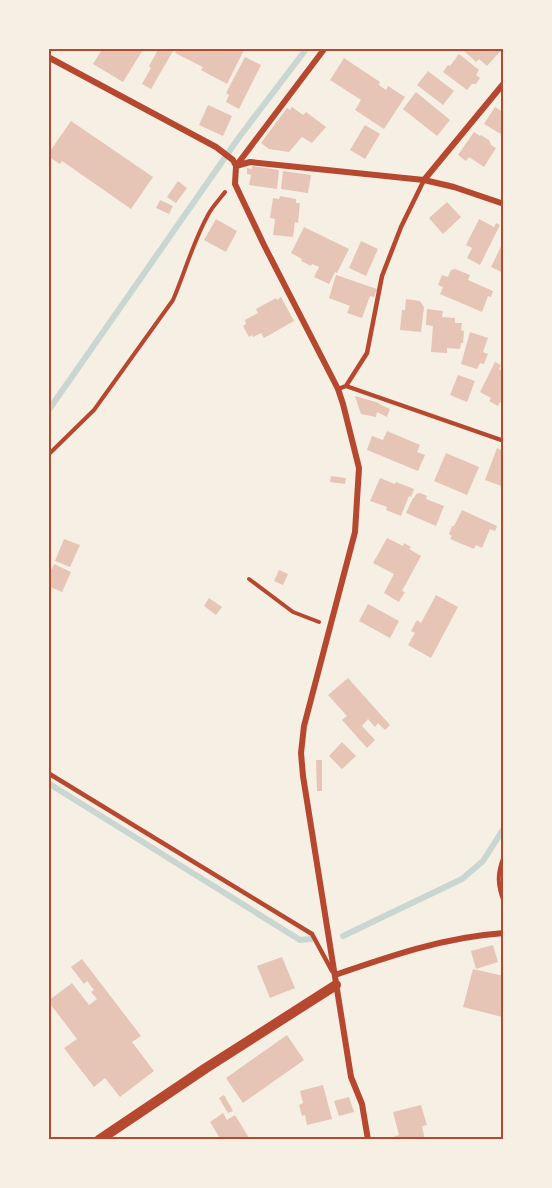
<svg xmlns="http://www.w3.org/2000/svg" width="552" height="1188" font-family="'Sofia Sans Condensed',sans-serif">
<rect width="100%" height="100%" fill="#f6efe4"/>
<g fill="none" stroke-linecap="round" stroke-linejoin="round">
<path stroke="#c9d6d2" stroke-width="6" d="M48 411 240 136 307 48
M48 783 300 940 311 939
M343 936 462 879 483 861 504 828"/>
</g>
<path fill="#e6c5b7" d="M103 48 117 49 144 48 123 82 93 64Z
M159 48H167L173 51 151 89 142 84 151 68 149 66Z
M178 48H241L244 50 227 84 201 70 203 67 175 53Z
M461 48H503L487 66 479 59 476 62Z
M459 54 479 70 476 75 480 78 476 84H472L467 90 443 72 448 65 450 66Z
M245 57 261 65 239 109 226 102 229 95 226 93Z
M344 58 380 82 379 85 386 90 388 86 405 97 384 129 355 110 361 100 330 80Z
M428 71 454 91 443 105 417 85Z
M416 92 450 120 437 136 403 109Z
M208 105 232 116 223 136 199 125Z
M292 107 303 115 306 112 326 127 312 143 302 137 289 152 269 149 261 143 287 108 290 110Z
M495 107 504 113V136L484 124Z
M71 121 153 177 131 209 62 161 60 164 48 156V154Z
M365 125 380 134 365 159 350 150Z
M474 132 480 136 481 135 489 140 491 145 496 148 484 167 469 157 466 161 458 155Z
M252 166 279 170 277 189 249 185 251 175 247 174V168L252 169Z
M283 171 311 175 308 193 281 189Z
M178 181 187 188 176 203 167 197Z
M280 196 296 199V203H300L298 223 295 222 293 237 273 235 275 219 270 218 273 198 279 199Z
M160 200 173 206 169 214 156 208Z
M447 202 461 217 443 234 429 218Z
M216 219 237 231 226 252 204 240Z
M479 219 494 227 496 223 500 225 480 265 467 258 472 248 466 245Z
M304 227 349 249 337 273 335 272 329 284 314 277 319 267 312 264 311 266 301 261 302 259 291 253Z
M504 240V273L491 267Z
M361 241 378 249 366 276 349 268Z
M455 269 470 275 468 280 493 291 491 297 488 296 482 312 440 294 443 287 438 285 442 275 448 277 451 270Z
M336 275 377 289 374 297 370 296 362 318 347 313 350 306 329 298Z
M281 297 294 321 264 338 261 333 253 337 252 335 249 337 243 326 246 324 245 320 258 313 256 309 276 298 277 300Z
M406 299 420 301 424 307 421 332 400 330 402 310H405Z
M427 309 443 311 442 317 455 318V323H462L461 330 464 331 463 343H461L460 349 447 348V353L431 352 433 326 426 325Z
M470 332 488 338 483 352 488 354 484 364 480 363 477 369 461 364Z
M495 362 501 365 499 369 504 372V404L500 402 498 406 489 401 491 398 480 392Z
M458 375 475 381 467 402 450 395Z
M355 396 379 403V404L390 409 387 417 377 412 376 417 361 414Z
M387 431 420 445 417 452 425 455 418 471 367 450 372 436 383 440Z
M497 448 504 451V487L485 480Z
M446 453 479 467 467 495 434 481Z
M331 476 346 478 345 484 330 482Z
M380 478 395 484 396 482 414 489 411 497 409 496 401 516 386 510 387 507 370 501Z
M420 493 427 496 426 499 444 506 436 526 406 513 413 498H414L416 494Z
M462 510 497 526 495 531 490 529 482 548 476 545 474 549 450 539 452 536 449 534 452 526H454Z
M387 538 403 546 404 543 411 547 409 549 421 556 402 591 405 592 399 602 384 593 394 574 373 563Z
M64 539 80 545 70 567 55 561Z
M54 564 71 572 62 592 48 586V572L50 573Z
M279 570 288 574 283 585 274 581Z
M436 595 458 607 431 658 408 645 415 633 411 631 417 620 421 623Z
M209 598 222 607 216 615 204 606Z
M368 604 399 621 390 638 359 621Z
M348 678 390 725 385 730 378 723 375 727 368 719 362 726 375 740 367 748 342 720 347 716 328 695Z
M342 742 356 756 342 769 329 756Z
M316 760H322V791H317Z
M493 945 498 962 476 969 471 951Z
M282 957 295 988 270 998 257 966Z
M82 959 141 1036 132 1042 154 1071 120 1097 105 1078 94 1087 64 1048 77 1039 48 1001 72 983 89 1005 97 999 91 992 94 990 87 981 84 984 71 967Z
M473 969 504 976V1007L502 1017 463 1007Z
M287 1035 304 1060 243 1103 226 1078Z
M323 1085 332 1119 307 1125 305 1115 302 1116 299 1105 303 1103 300 1091Z
M224 1095 233 1111 228 1113 219 1098Z
M349 1097 354 1112 339 1116 334 1101Z
M421 1105 427 1125 422 1126 425 1140H393V1137L399 1135 393 1112Z
M223 1113 227 1120 235 1115 249 1138 245 1140H221L210 1122Z"/>
<g fill="none" stroke-linecap="round" stroke-linejoin="round">
<path stroke="#b5482f" stroke-width="4" d="M48 455 94 410 173 300C185 272 193 242 208 215 212 207 219 200 225 192
M249 579 293 612 319 622
M504 856C497 873 497 885 504 902"/>
<path stroke="#b5482f" stroke-width="4.5" d="M346 386 367 353 382 276 401 227 424 180
M338 389 346 386 504 441
M48 773 312 934 332 971"/>
<path stroke="#b5482f" stroke-width="6" d="M48 57 216 147 233 160 236 166 235 184 264 245 338 389 343 404 359 468 355 532 304 726 301 753 303 776 351 1077 362 1104 368 1140
M236 166 250 162 424 180 454 187 504 204
M236 166 325 48
M424 180 504 83
M335 975C390 956 445 937 504 933"/>
<path stroke="#b5482f" stroke-width="10" d="M99 1140 206 1068 336 985"/>
</g>
<rect width="552" height="1188" fill="none" stroke="#f6efe4" stroke-width="99"/>
<rect x="50" y="50" width="452" height="1088" fill="none" stroke="#b5482f" stroke-width="2"/>
</svg>
